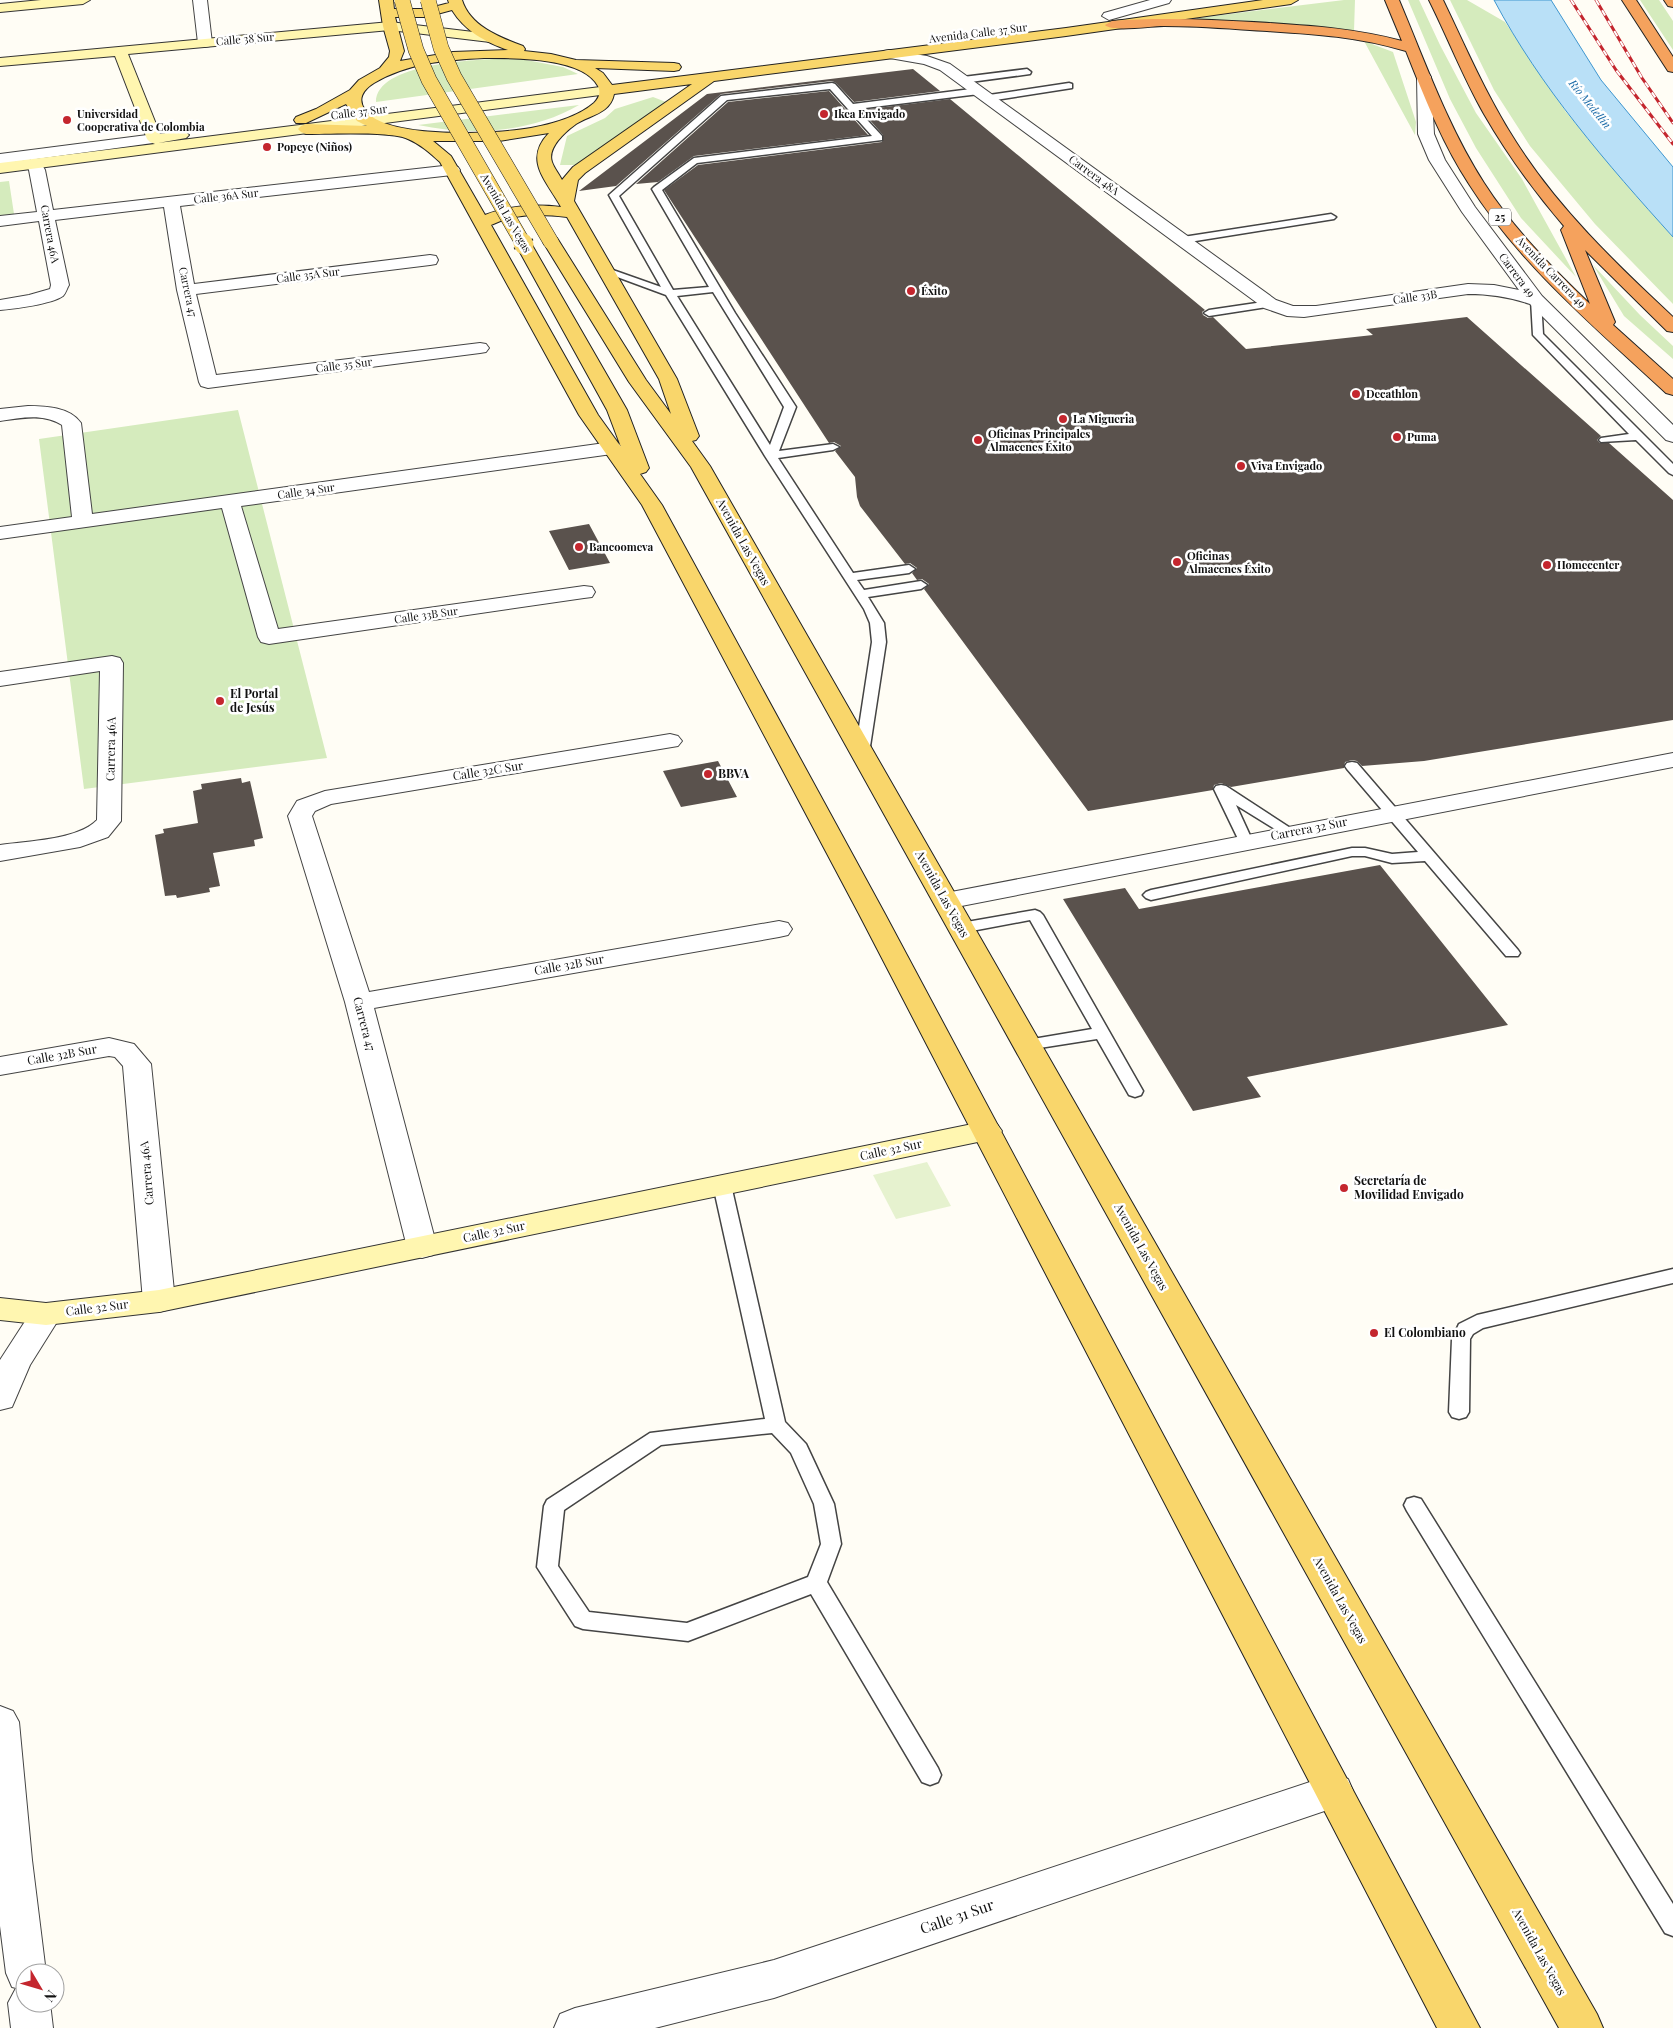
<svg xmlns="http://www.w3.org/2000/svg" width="1673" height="2028" font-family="'Playfair Display',serif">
<rect width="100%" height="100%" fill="#fffdf5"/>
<path fill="#d5ebbd" d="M1344 0H1355L1354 31 1196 21 1197 18Z
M1408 0H1419L1440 45 1476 113 1522 179 1576 277 1521 218 1476 148 1450 99Z
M1450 0H1467L1505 22 1566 112 1673 237V304L1595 224 1530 146 1494 90Z
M1640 0H1659L1673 21V50Z
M1364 41 1393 52 1416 122 1415 135Z
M516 58 563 67 578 74 376 102C376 61 486 59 516 58Z
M653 97 666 102 576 165H560L567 136 605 118 615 109Z
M579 105C531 133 471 136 418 125Z
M9 181 14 214 0 216V182Z
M1593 265 1640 315 1673 346V359L1624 316Z
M238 410 327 758 84 789 39 439Z"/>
<path fill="#e6f2cf" d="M927 1162 951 1206 896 1219 873 1175Z"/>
<path fill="#b9e0f7" stroke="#3f96cf" d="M1494 0H1551L1601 80 1673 167V237C1607 164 1540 87 1494 0Z"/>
<path fill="#5a524d" d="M913 69 940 91 854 102 836 83 832 81 721 94 616 186 579 191 707 94Z
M829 91 868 135 694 156 658 182 636 184 728 102Z
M950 99 1205 310 1202 312 1203 315 1208 318 1213 317 1246 349 1373 335 1366 329 1467 317 1601 436 1597 440 1600 443H1609L1673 500V720L1424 761 1362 766 1357 761 1352 760 1345 762 1344 768 1231 787 1221 783 1214 785 1213 790 1088 811 924 589 929 584 922 579 917 580 912 573 917 568 910 563 905 564 860 506 857 497 855 477 835 451 841 446 834 442 829 443 664 190 698 165 882 142 883 135 861 110Z
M589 524 610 563 569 570 549 531Z
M718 761 737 797 681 807 663 771Z
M241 778 242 783 250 781 263 838 254 840 255 846 213 853 220 886 209 888 210 892 177 898 176 895 165 896 155 835 164 833 163 829 198 823 193 791 202 789 201 784Z
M1380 865 1508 1025 1247 1077 1261 1097 1193 1111 1063 899 1125 888 1139 909Z"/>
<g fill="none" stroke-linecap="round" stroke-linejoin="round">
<defs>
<path id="lane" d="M1027 69 1031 72 1030 74 963 83 959 80 963 77Z
M832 83 835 84 853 104 979 88 983 91 979 94 857 109 882 136V140L697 163 662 190 735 313 796 407 779 451 833 444 839 447 833 450 778 458 853 573 909 565 915 569 909 573 857 580 864 590 921 581 927 585 921 589 868 597 884 623 886 642 869 753 867 756H857L855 753 872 642 870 623 864 609 765 456 666 295 601 271 606 268 610 269 661 287 609 195 721 96ZM830 89 872 136 694 158 654 187 652 189 709 287 673 290 619 196 727 100ZM713 292 784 407 770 445 677 296Z
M1069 83 1072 84V88L989 101 985 98 989 95Z
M1331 214 1336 217 1334 219 1183 243 1178 240 1183 237Z
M1536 297 1541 300 1543 334 1673 464V475L1669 473 1636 440 1601 442 1599 440 1601 438 1629 434 1533 335 1531 300Z
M1270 301 1274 302 1275 304 1274 306 1209 316 1204 313 1209 310Z
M1352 762 1357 763 1518 950 1520 953 1518 956H1506L1425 861 1392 863 1365 856H1352L1151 900 1146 898 1143 895 1146 892 1151 890 1352 848H1365L1392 854 1418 852 1347 769 1345 766 1347 763Z
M1221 785 1226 786 1298 833 1296 836H1286L1236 805 1253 842 1251 845H1241L1214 789 1216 786Z
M1035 910 1040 912 1043 915 1143 1091 1141 1095 1135 1097 1129 1095 1097 1039 1027 1050 1021 1049 1019 1045 1021 1041 1027 1040 1092 1029 1030 920 961 933 956 931 953 928 956 925 961 923Z
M722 1179 728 1181 731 1185 785 1422 806 1444 834 1504 841 1544 827 1582 938 1768 941 1775 938 1782 930 1785 922 1782 811 1594 688 1641 583 1629 575 1626 537 1567 544 1506 547 1500 650 1433 765 1419 713 1185 716 1181ZM772 1433 791 1453 814 1504 821 1544 808 1577 687 1623 589 1612 558 1566 564 1510 661 1445Z
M1673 1269V1283L1483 1328 1473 1334 1470 1339 1469 1412 1466 1417 1459 1419 1452 1417 1449 1412 1452 1339 1459 1324 1477 1315Z
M1414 1497 1421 1499 1673 1904V1936L1665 1933 1407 1511 1404 1505 1407 1499Z"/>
<path id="street" d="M193 0H207L212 43 210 46 205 47 198 43Z
M1150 0H1171L1169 3 1109 20 1102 16 1104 13Z
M889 50 927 56 950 64 1276 300 1293 306H1316L1468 284 1494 285 1519 290 1462 212 1429 160 1418 134 1417 77 1419 74H1429L1431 77 1434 134 1445 160 1475 207 1542 296 1673 425V442L1666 440 1530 304C1509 297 1490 294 1468 294L1304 317 1287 316 1264 308 940 70 924 64 884 57 882 54 884 51Z
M155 134 160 136 163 139 160 142 0 164V154Z
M34 159 40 161 45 170 53 210 452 165 458 167 460 170 458 173 452 175 180 206 194 284 430 255 436 256 438 260 436 264 430 265 196 294 216 375 480 343 486 344 489 348 486 352 480 353 208 388 201 386 199 382 177 290 164 207 55 220 69 285C67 288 66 293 63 296 52 304 14 309 0 310V300L29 295 50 289 51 285 39 221 0 226V216L37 212 29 170 26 164 28 161Z
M28 406C45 406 70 407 81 423L92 514 612 442 619 444 622 448 619 452 612 454 241 506 278 629 584 586 592 587 595 592 592 597 584 598 269 644 261 642 258 637 222 508 0 539V527L72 517 62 425C43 413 21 418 0 421V409Z
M112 656 120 658 123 663 121 821 108 837 80 847 0 861V845C27 841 78 840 97 820L100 671 0 686V672Z
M670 734 678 736 682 741 678 746 331 804 315 811 312 816 369 992 779 921 788 923 792 929 788 935 779 937 374 1008 437 1247 433 1255 422 1258 411 1255 407 1247 345 1002 288 816 297 801 325 791Z
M1673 753V767L946 909 937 906 933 901 937 896 946 893Z
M109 1038 134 1044 151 1064 175 1301 170 1309 159 1312 148 1309 143 1301 123 1066 115 1057 109 1056 0 1075V1057Z
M46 1303 57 1306 62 1314 30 1365 12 1407 0 1410V1360L35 1306Z
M0 1706 13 1711 19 1722 32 1860 46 1973H25V2003H50L53 2028H11L8 2003 16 1988 12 1987 6 1973 0 1926Z
M1334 1774 1348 1779 1353 1791 1348 1803 774 1998 655 2028H554L560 2014 575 2008 774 1960Z"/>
<path id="secondary" d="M41 0H90L83 4 0 12V4Z
M390 22 490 34 497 38 490 42 390 30 128 54 160 134 181 130 186 132 189 135 186 138 158 143 608 86 613 87 615 90 613 93 608 94 0 173V163L155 144 150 142 147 139 115 56 0 66V58Z
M987 1121 997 1124 1002 1131 997 1138 159 1312 46 1325 0 1320V1298L46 1303 159 1290Z"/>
<path id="primary" d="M379 0H393L394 9H426L449 3 448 0H462C470 26 499 37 523 46L525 49 524 51 551 54 576 60 674 63 679 64 681 67 679 70 674 71 595 68 603 73 612 85 1066 28 1263 0H1298L1291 4 1066 36 714 81 585 173 578 180 574 201 677 379 699 436 696 440 692 441 710 466 1597 2014 1603 2028H1559L691 467 629 382 543 242 545 238H557L646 380 671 414 659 379 567 217C541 214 516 213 491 225L598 415 621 447 607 410 516 245 518 241H530L532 245 627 410 649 468 646 472 640 474 662 505 885 914 1480 2028H1437L859 914 642 505 579 415 440 162C430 153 420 144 408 139 393 131 327 134 306 134L301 132 298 129 301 126 306 124 367 126 357 121 346 104 306 123H296L294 120 296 117 316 109 350 90 359 80 380 68 389 57 390 51 383 26ZM452 10C465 31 485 42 508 50L453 52 400 61 404 51 395 17H426ZM484 58C513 58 583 57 598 86 601 93 599 98 594 103 578 117 552 124 531 128 497 134 386 140 365 110 357 99 363 90 374 83 407 63 446 60 484 58ZM692 84 573 167 562 180C559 174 554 168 552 162 547 148 565 132 576 124 590 115 610 114 614 94ZM549 133C523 160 546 180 561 207 535 204 510 205 485 215L451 156 433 141H499Z"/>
<path id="highway" d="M1385 0H1399C1425 62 1448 127 1484 183 1513 228 1551 267 1590 304L1561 230 1564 226C1534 191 1507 154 1484 114 1463 77 1448 38 1429 0H1443C1466 48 1487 97 1516 142 1558 208 1616 264 1673 317V332L1667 331 1585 250 1615 322 1613 325 1673 379V395L1666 393C1596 328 1521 266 1469 184 1442 143 1424 96 1406 51 1359 37 1315 34 1267 31 1233 29 1199 26 1164 26 1153 26 1111 32 1105 25L1112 21C1165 17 1216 20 1269 23 1314 26 1358 29 1402 41Z
M1622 0H1636L1673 57V72L1668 71Z
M1664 0H1673V7L1668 6Z"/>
</defs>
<use href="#lane" stroke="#444" stroke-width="3"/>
<use href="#street" stroke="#444" stroke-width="2"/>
<use href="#secondary" stroke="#333" stroke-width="2"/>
<use href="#primary" stroke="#222" stroke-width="2"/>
<use href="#highway" stroke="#222" stroke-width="2"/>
<use href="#lane" fill="#fff" fill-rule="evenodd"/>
<use href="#street" fill="#fff" fill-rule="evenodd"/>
<use href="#secondary" fill="#fff6b0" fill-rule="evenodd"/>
<use href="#primary" fill="#f9d66b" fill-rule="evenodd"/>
<use href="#highway" fill="#f5a25d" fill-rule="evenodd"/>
<defs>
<path id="rail" d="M1571 0 1616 70 1673 144
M1596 0 1642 78 1673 123"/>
</defs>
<use href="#rail" stroke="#c4262e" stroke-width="3"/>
<use href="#rail" stroke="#fff" stroke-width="2" stroke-dasharray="6" stroke-linecap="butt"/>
<defs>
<path id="primary-bridge-far1" d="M402 0 416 50 429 80 524 245
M428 0 441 48 454 77 551 242"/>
<path id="primary-bridge" d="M523 243 524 245"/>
</defs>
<use href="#primary-bridge-far1" stroke="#222" stroke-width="16" stroke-linecap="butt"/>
<use href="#primary-bridge" stroke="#222" stroke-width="21" stroke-linecap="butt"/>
<use href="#primary-bridge-far1" stroke="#f9d66b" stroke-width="15"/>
<use href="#primary-bridge" stroke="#f9d66b" stroke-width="19"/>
</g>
<g fill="#c4262e" stroke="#fff" stroke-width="2">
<circle cx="824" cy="114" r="5"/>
<circle cx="67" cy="120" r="5"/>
<circle cx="267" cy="147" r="5"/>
<circle cx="911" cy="291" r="5"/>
<circle cx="1356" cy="394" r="5"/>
<circle cx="1063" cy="419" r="5"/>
<circle cx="1397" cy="437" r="5"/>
<circle cx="978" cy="440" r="5"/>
<circle cx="1241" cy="466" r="5"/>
<circle cx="579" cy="547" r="5"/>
<circle cx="1177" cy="562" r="5"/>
<circle cx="1547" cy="565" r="5"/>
<circle cx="220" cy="701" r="5"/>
<circle cx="708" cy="774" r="5"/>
<circle cx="1344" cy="1188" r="5"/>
<circle cx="1374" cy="1333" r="5"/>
</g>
<g text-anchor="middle" stroke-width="5" stroke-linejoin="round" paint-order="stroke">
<g font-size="11" fill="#111" stroke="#fff">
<text transform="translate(978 33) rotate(-7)" y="4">Avenida Calle 37 Sur</text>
<text transform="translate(245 39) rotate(-5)" y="4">Calle 38 Sur</text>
<text transform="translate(359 112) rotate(-7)" y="4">Calle 37 Sur</text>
<text transform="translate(1094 175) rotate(36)" y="4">Carrera 48A</text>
<text transform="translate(226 196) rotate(-6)" y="4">Calle 36A Sur</text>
<text transform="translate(506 213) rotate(60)" y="4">Avenida Las Vegas</text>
<text transform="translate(50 234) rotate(79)" y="4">Carrera 46A</text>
<text transform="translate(1551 272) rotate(46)" y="4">Avenida Carrera 49</text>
<text transform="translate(308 275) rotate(-7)" y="4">Calle 35A Sur</text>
<text transform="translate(1517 275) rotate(53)" y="4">Carrera 49</text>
<text transform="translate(188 292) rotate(78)" y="4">Carrera 47</text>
<text transform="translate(1415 297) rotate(-8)" y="4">Calle 33B</text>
<text transform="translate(344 365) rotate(-7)" y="4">Calle 35 Sur</text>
<text transform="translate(306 491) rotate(-8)" y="4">Calle 34 Sur</text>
<text transform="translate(426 615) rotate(-8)" y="4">Calle 33B Sur</text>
</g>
<g font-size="11" font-style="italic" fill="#1768a6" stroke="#fff">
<text transform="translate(1590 104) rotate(51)" y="4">Río Medellín</text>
</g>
<g font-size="11" font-weight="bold" fill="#111" stroke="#fff" text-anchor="start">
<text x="77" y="118">Universidad<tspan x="77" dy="13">Cooperativa de Colombia</tspan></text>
<text x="834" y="118">Ikea Envigado</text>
<text x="277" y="151">Popeye (Niños)</text>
<text x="921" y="295">Éxito</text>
<text x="1366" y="398">Decathlon</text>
<text x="1073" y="423">La Migueria</text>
<text x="988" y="438">Oficinas Principales<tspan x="988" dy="13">Almacenes Éxito</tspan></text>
<text x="1407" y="441">Puma</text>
<text x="1251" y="470">Viva Envigado</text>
<text x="589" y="551">Bancoomeva</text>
<text x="1187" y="560">Oficinas<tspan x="1187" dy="13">Almacenes Éxito</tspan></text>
<text x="1557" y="569">Homecenter</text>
</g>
<rect fill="#fff" stroke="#585858" stroke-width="1" x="1489" y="208.5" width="22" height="17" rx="4"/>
<g font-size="11" font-weight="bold" fill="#111">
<text x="1500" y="221">25</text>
</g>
<g font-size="12" fill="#111" stroke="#fff">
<text transform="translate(743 542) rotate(61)" y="4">Avenida Las Vegas</text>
<text transform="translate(111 749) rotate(-89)" y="4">Carrera 46A</text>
<text transform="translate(488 771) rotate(-9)" y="4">Calle 32C Sur</text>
<text transform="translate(1309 829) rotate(-11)" y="4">Carrera 32 Sur</text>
<text transform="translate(942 894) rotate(61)" y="4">Avenida Las Vegas</text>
<text transform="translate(569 965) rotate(-10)" y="4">Calle 32B Sur</text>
<text transform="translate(364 1024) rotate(75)" y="4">Carrera 47</text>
<text transform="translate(62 1055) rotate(-10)" y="4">Calle 32B Sur</text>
<text transform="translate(891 1150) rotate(-12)" y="4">Calle 32 Sur</text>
<text transform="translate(147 1173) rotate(-95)" y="4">Carrera 46A</text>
<text transform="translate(494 1232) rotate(-12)" y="4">Calle 32 Sur</text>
<text transform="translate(1141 1247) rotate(61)" y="4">Avenida Las Vegas</text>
<text transform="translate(97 1308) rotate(-7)" y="4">Calle 32 Sur</text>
<text transform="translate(1340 1600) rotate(61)" y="4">Avenida Las Vegas</text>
<text transform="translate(1539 1952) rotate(61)" y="4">Avenida Las Vegas</text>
</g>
<g font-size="12" font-weight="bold" fill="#111" stroke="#fff" text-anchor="start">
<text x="230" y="698">El Portal<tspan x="230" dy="14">de Jesús</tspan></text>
<text x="718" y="778">BBVA</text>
<text x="1354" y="1185">Secretaría de<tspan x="1354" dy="14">Movilidad Envigado</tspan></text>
<text x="1384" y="1337">El Colombiano</text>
</g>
<g font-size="15" fill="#111" stroke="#fff">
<text transform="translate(957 1917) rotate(-19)" y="5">Calle 31 Sur</text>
</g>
</g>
<g transform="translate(40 1988) rotate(128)"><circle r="24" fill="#ffffff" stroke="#a0a0a0"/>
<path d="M0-4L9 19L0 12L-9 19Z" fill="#c4262e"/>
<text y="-8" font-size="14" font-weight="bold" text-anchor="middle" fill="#111111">N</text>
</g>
</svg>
